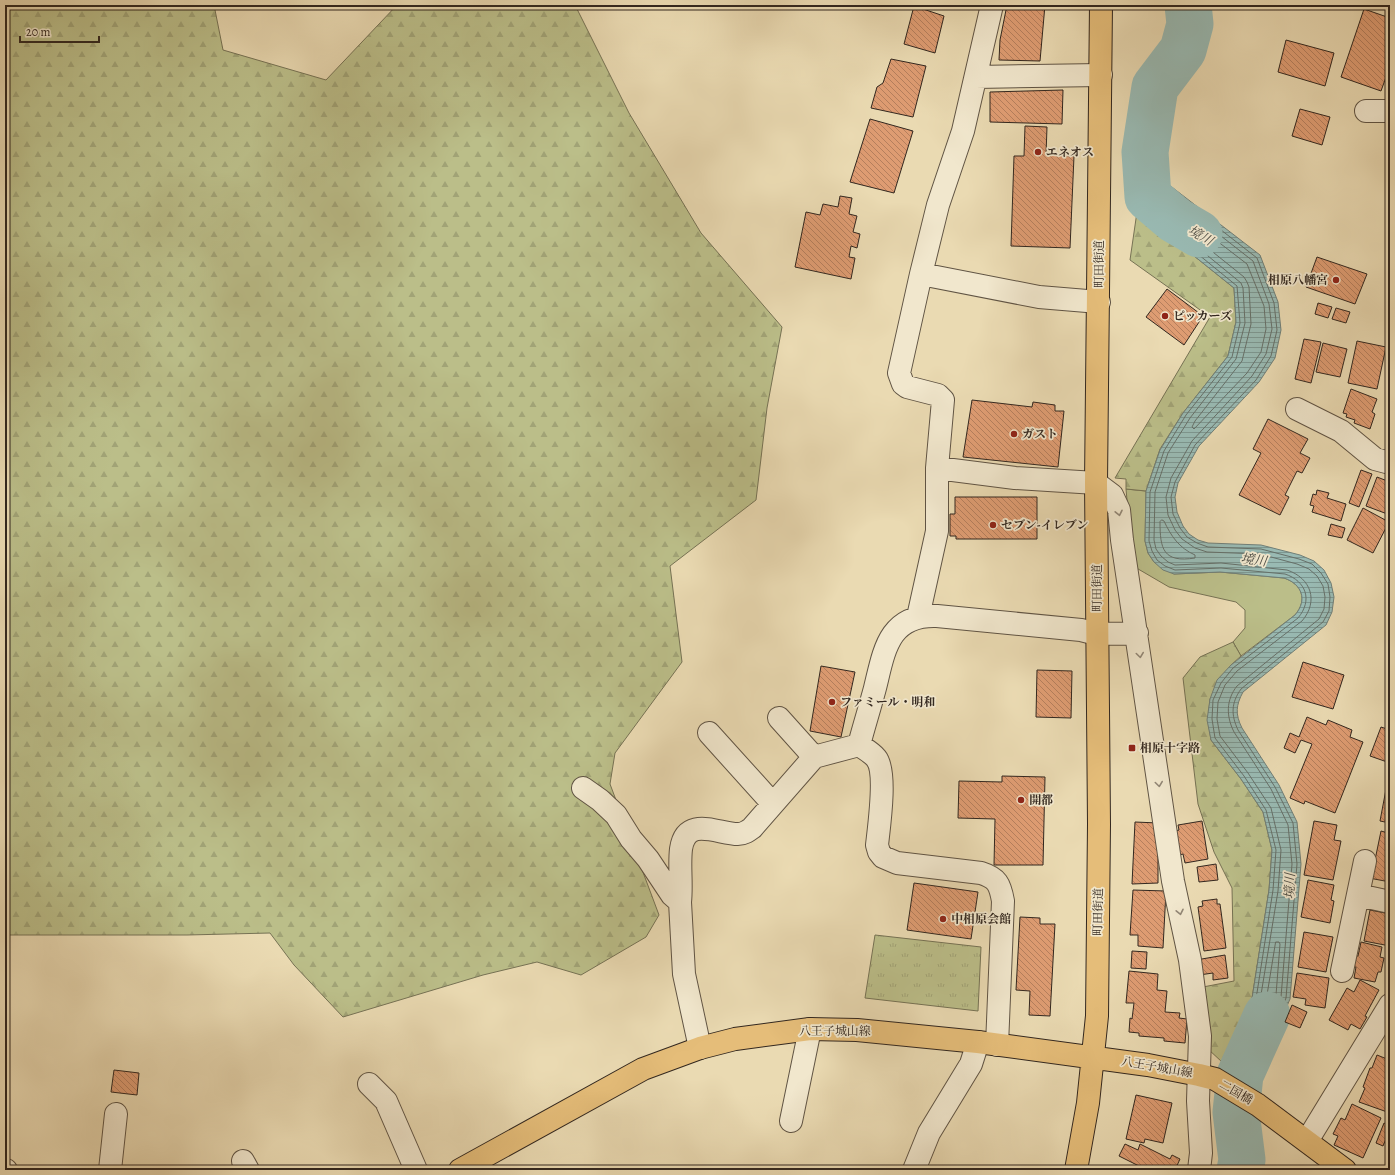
<svg xmlns="http://www.w3.org/2000/svg" width="1395" height="1175" font-family="Alegreya,'Noto Serif JP',serif">
<defs>
<pattern id="forest-firs" width="22" height="20" patternUnits="userSpaceOnUse"><rect width="22" height="20" fill="#bbbe89"/><path d="M5 1l3.5 6h-7zM16 11l3.5 6h-7z" fill="#a1a376"/></pattern>
<pattern id="park-tufts" width="24" height="20" patternUnits="userSpaceOnUse"><rect width="24" height="20" fill="#bbbe89"/><path d="M3 7l-1-3M5 7V3M7 7l1-3M15 17l-1-3M17 17v-4M19 17l1-3" fill="none" stroke="#a1a376"/></pattern>
<pattern id="water-rules" width="6" height="5" patternUnits="userSpaceOnUse"><rect width="6" height="5" fill="#99bab3"/><path d="M0 2.5h6" fill="none" stroke="#7d9791"/></pattern>
<pattern id="building-back-hatch" width="6" height="6" patternUnits="userSpaceOnUse"><rect width="6" height="6" fill="#de9c72"/><path d="M-1 5l2 2M0 0l6 6M5-1l2 2" fill="none" stroke="#b57f5d"/></pattern>
</defs>
<rect width="100%" height="100%" fill="#eadab2"/>
<filter id="stains"><feTurbulence type="fractalNoise" baseFrequency=".005" numOctaves="4"/><feColorMatrix values="0 0 0 0 .2 0 0 0 0 .09 0 0 0 0 .02 0 0 0 .5 -.17"/></filter>
<radialGradient id="worn" r=".72"><stop offset=".6" stop-color="#630" stop-opacity="0"/><stop offset="1" stop-color="#630" stop-opacity=".3"/></radialGradient>
<path fill="#bbbe89" stroke="#767254" d="M1126 489 1146 491 1145 541 1148 553 1154 562 1174 574 1220 572 1284 578C1302 584 1308 600 1295 615L1241 656 1233 642 1245 628V610L1236 602 1169 587 1133 566Z"/>
<path fill="url(#forest-firs)" stroke="#767254" d="M5 5H214L223 50 326 80 397 5H575L629 113 701 233 782 327 767 408 756 500 670 566 682 662 615 753 610 784 659 915 646 937 581 975 537 962 483 975 343 1017 294 965 270 933 187 935H5Z
M1138 205 1163 231 1234 288 1236 322 1228 356 1183 413 1160 449 1146 491 1126 489V479L1115 478 1210 317 1130 260Z
M1233 642 1241 656 1231 665 1210 699 1208 720 1211 740 1241 779 1263 812 1272 850 1269 890 1250 1011 1222 1062 1208 1049 1203 987 1234 981 1232 888 1214 852 1198 804 1183 678 1200 657Z"/>
<path fill="url(#park-tufts)" stroke="#767254" d="M875 935 981 947 978 1011 865 998Z"/>
<path fill="url(#water-rules)" stroke="#707f78" d="M1164 181 1260 255 1278 302 1281 330 1275 358 1259 382 1199 446 1178 483 1175 497 1177 512 1183 526 1189 534 1198 540 1208 543 1261 545 1300 555 1314 561 1324 570 1331 583 1334 597 1332 612 1326 625 1243 692C1236 705 1235 714 1242 728L1279 785 1297 822 1301 864 1290 999 1254 1083 1222 1062 1250 1011 1269 890 1272 850 1263 812 1241 779 1211 740 1207 720 1210 699 1217 680 1231 665 1295 615C1308 600 1302 584 1284 578L1220 572 1174 574 1163 570 1154 562 1148 553 1145 541 1146 491 1160 450 1183 413 1228 356 1236 322 1234 288 1163 231 1138 205Z
M1215 1106 1247 1116 1254 1161 1251 1170H1229L1231 1152Z"/>
<g fill="none" stroke-linecap="round" stroke-linejoin="round">
<path stroke="#667069" stroke-width="1" d="M1164 187H1166L1257 258 1274 303 1277 330 1271 356 1256 380 1195 445 1175 482 1171 497 1173 514 1180 528 1187 537 1197 543 1208 547 1261 549 1299 559 1312 564 1321 573 1328 584 1330 597 1329 611 1323 622 1241 689C1231 703 1231 715 1238 730L1275 787 1293 823 1297 864 1286 998 1253 1075 1251 1076 1228 1062V1060L1254 1012 1273 890 1276 850 1266 810 1244 776 1215 738 1212 719 1213 700 1221 683 1233 668 1298 618C1313 600 1306 581 1285 574L1221 568 1175 570 1165 566 1157 560 1152 551 1149 541 1150 492 1164 451 1186 415 1232 357 1240 323 1237 286 1166 228 1145 207 1146 204Z
M1166 193 1253 261 1269 304 1272 329 1266 354 1252 376 1192 441 1171 478 1166 497 1168 515 1175 530 1182 539 1195 548 1207 552 1260 554 1297 564 1309 569 1317 576 1323 586 1325 597 1324 609 1319 619 1237 686C1226 700 1226 716 1234 732L1271 789 1288 825 1292 864 1281 997 1250 1068 1249 1069 1235 1061 1234 1059 1258 1013 1278 891 1281 850 1271 808 1248 773 1220 736 1217 719 1218 702 1225 685 1237 671 1302 621C1319 601 1311 578 1287 570L1221 563 1175 565 1168 562 1161 556 1156 549 1154 540 1155 492 1168 453 1190 418 1236 359 1245 323 1243 288 1241 283 1169 224 1152 207 1153 204 1164 194Z
M1165 201 1247 264 1264 306 1266 329 1261 352 1247 373 1194 429 1192 427 1195 421 1242 361 1251 324 1249 287 1247 282 1244 277 1173 220 1161 207V205Z
M1162 520 1164 521C1171 536 1179 548 1195 555V558C1163 563 1160 549 1160 522Z
M1276 942H1279L1280 944 1276 995 1269 1011 1267 1012 1265 1009Z
M1256 1032 1258 1033V1035L1248 1059 1245 1060 1242 1058V1056Z
M1231 1121H1233L1239 1123 1242 1144 1241 1146 1238 1145Z
M1233 1170 1235 1151 1223 1115 1224 1113 1244 1120 1250 1161 1248 1170"/>
<path stroke="#99bab3" stroke-width="47" d="M1188 5 1190 24 1183 50 1155 87 1145 152 1148 197 1175 220 1199 234
M1240 1170 1242 1160 1236 1112 1240 1075 1267 1015"/>
</g>
<path fill="url(#building-back-hatch)" stroke="#32271f" d="M1007 5H1045L1040 61 999 60 1000 40Z
M914 6 944 16 935 53 904 44Z
M1364 9 1390 18V66L1381 91 1341 77Z
M1286 40 1334 53 1325 86 1278 72Z
M891 59 926 66 913 117 871 108 877 87 883 83Z
M1063 90 1062 124 990 122V92Z
M1300 109 1330 117 1322 145 1292 136Z
M870 119 913 131 894 193 850 182Z
M1025 126 1047 127 1046 155 1074 156 1070 248 1011 246 1014 156H1024Z
M840 196 852 198 849 214 857 216 853 232 860 234 857 248 851 246 849 257 855 258 851 279 795 267 806 212 820 215 823 204 838 207Z
M1317 257 1367 274 1355 304 1306 287Z
M1167 289 1203 316 1184 345 1146 317Z
M1318 303 1332 307 1328 318 1315 314Z
M1336 308 1350 312 1346 323 1332 319Z
M1304 339 1321 342 1311 383 1295 379Z
M1357 341 1386 347 1377 389 1348 383Z
M1323 343 1347 349 1340 377 1316 372Z
M1351 389 1377 399 1372 412 1375 414 1370 429 1354 423 1355 420 1346 417 1347 414 1343 413Z
M972 400 1032 407 1033 402 1055 405V411H1064L1058 467 963 457Z
M1268 419 1308 439 1300 453 1310 458 1302 473 1297 471 1285 495 1289 497 1280 515 1239 495 1261 453 1253 449Z
M1361 470 1372 474 1359 507 1349 503Z
M1377 477 1390 482V515L1366 506Z
M1317 490 1329 493 1327 498 1346 504 1341 521 1312 512 1314 506 1310 505 1313 494 1316 495Z
M955 497H1037V539H956V536H950V514H955Z
M1363 508 1389 522 1373 553 1347 540Z
M1331 524 1345 528 1342 538 1328 535Z
M1303 662 1344 675 1333 709 1292 697Z
M821 666 855 672 841 737 810 731Z
M1037 670 1072 671 1071 718 1036 717Z
M1307 717 1326 725 1328 720 1352 730 1350 737 1363 742 1335 813 1305 801 1304 804 1290 798 1312 744 1301 740 1295 753 1284 748 1290 733 1299 737Z
M1381 727 1390 730V763L1370 756Z
M1002 776 1045 777 1043 865H994L995 819 958 818 959 781 1002 782Z
M1387 784 1390 785V823L1380 821Z
M1202 821 1208 859 1185 863 1183 854 1179 855 1175 831 1179 830 1178 825Z
M1314 821 1337 825 1334 840 1341 841 1333 880 1304 875Z
M1135 822 1158 823V883L1132 884Z
M1388 830H1390V882L1369 878 1375 860 1381 831 1388 833Z
M1216 864 1218 880 1199 882 1197 867Z
M1308 880 1334 885 1331 900 1334 901 1330 923 1301 917Z
M914 883 978 892 971 939 907 930Z
M1133 890 1166 891 1163 948 1138 946V935H1130Z
M1217 899V904H1220L1226 948 1204 951 1198 907 1203 906 1202 901Z
M1370 910 1390 914V946L1364 941Z
M1020 917 1040 918V924H1055L1050 1016 1029 1015 1030 991 1016 990Z
M1304 932 1333 937 1326 972 1298 967Z
M1361 942 1382 947 1380 957 1384 958 1381 972H1378L1375 982 1354 978 1356 967H1353L1355 956H1358Z
M1132 951 1147 952 1146 969 1131 968Z
M1225 955 1228 978 1213 980V973L1199 975 1196 960Z
M1129 971 1158 974 1157 990 1167 991 1165 1012 1180 1013 1179 1018 1187 1019 1185 1043 1164 1041V1038L1139 1036V1033L1129 1032 1130 1018 1132 1019 1134 1003H1126Z
M1297 973 1329 978 1325 1008 1305 1005 1306 999 1293 997Z
M1360 980 1379 990 1365 1016 1367 1017 1360 1029 1351 1024 1348 1030 1329 1020 1347 988 1354 992Z
M1292 1005 1307 1012 1300 1028 1285 1022Z
M1390 1052V1113L1359 1102 1365 1088 1363 1087 1370 1068H1372L1377 1055 1387 1059Z
M114 1070 139 1073 137 1095 111 1092Z
M1136 1095 1172 1103 1163 1143 1145 1139 1144 1143 1126 1139Z
M1352 1104 1381 1118 1363 1158 1334 1145 1338 1136 1333 1134 1341 1118 1345 1120Z
M1384 1123 1390 1126V1129L1383 1146 1376 1143Z
M1125 1144 1138 1150 1140 1144 1170 1159 1172 1155 1180 1159 1175 1170H1147L1119 1156Z"/>
<g fill="none" stroke-linecap="round" stroke-linejoin="round">
<defs>
<path id="minor" d="M976 77 1101 75
M1366 111H1390
M921 274 1039 297 1099 302
M1297 409 1341 431 1375 459 1390 463
M937 468 1015 478 1096 483 1112 495 1119 510 1122 540 1173 881 1190 960 1200 1036 1198 1101 1201 1153 1199 1170
M918 617 937 531V468L943 400 938 395 907 387 903 384 899 373 921 274 938 205 963 131 992 5
M779 718 814 757
M709 733 773 804
M859 745C864 726 870 707 875 688 884 652 888 614 937 616L1081 630 1097 634 1137 633
M583 788 600 800 616 815 631 839 648 859 672 895 680 902 684 974 700 1048
M1358 895 1390 902
M680 902C682 884 679 866 681 849 686 815 718 834 738 834 744 834 748 831 752 828L814 757 859 745C865 749 872 753 876 758 887 771 879 827 877 845L879 852 883 857 897 863 981 873C997 878 1000 884 1003 901L997 1045
M1342 971 1365 861
M369 1084 386 1101 416 1170
M791 1121 810 1029
M1307 1141 1390 1005
M243 1161 248 1170
M5 1170H6
M110 1170 116 1114
M914 1170 929 1133 971 1064 978 1042"/>
<path id="major" d="M460 1170 643 1069 700 1048 735 1039 810 1029 857 1030 978 1042 1148 1065 1199 1075 1215 1079 1258 1105 1345 1170
M1076 1170 1088 1103 1097 1016 1099 824 1096 483 1101 5"/>
</defs>
<use href="#minor" stroke="#605444" stroke-width="24"/>
<use href="#major" stroke="#32271f" stroke-width="24"/>
<use href="#minor" stroke="#f1e7cd" stroke-width="22"/>
<use href="#major" stroke="#e5bd79" stroke-width="22"/>
</g>
<defs><path id="oneway-chevron" d="M-2-3.5L2.5 0L-2 3.5" fill="none" stroke-width="1.6" stroke-linecap="round" stroke-linejoin="round"/></defs>
<g stroke="#928776">
<use href="#oneway-chevron" transform="translate(1119 513) rotate(78)"/>
<use href="#oneway-chevron" transform="translate(1140 655) rotate(82)"/>
<use href="#oneway-chevron" transform="translate(1159 784) rotate(82)"/>
<use href="#oneway-chevron" transform="translate(1180 912) rotate(78)"/>
</g>
<g fill="#8f2418" stroke="#f1e7cd" stroke-width="1.5">
<circle cx="1038" cy="152" r="4"/>
<circle cx="1336" cy="280" r="4"/>
<circle cx="1165" cy="316" r="4"/>
<circle cx="1014" cy="434" r="4"/>
<circle cx="993" cy="525" r="4"/>
<circle cx="832" cy="702" r="4"/>
<rect x="1128" y="744" width="8" height="8" rx="2"/>
<circle cx="1021" cy="800" r="4"/>
<circle cx="943" cy="919" r="4"/>
</g>
<g text-anchor="middle" stroke-width="3.5" stroke-linejoin="round" paint-order="stroke">
<g font-size="12" font-weight="bold" fill="#32271f" stroke="#f1e7cd" text-anchor="start">
<text x="1046" y="156">エネオス</text>
<text x="1328" y="284" text-anchor="end">相原八幡宮</text>
<text x="1173" y="320">ピッカーズ</text>
<text x="1022" y="438">ガスト</text>
<text x="1001" y="529">セブン-イレブン</text>
<text x="840" y="706">ファミール・明和</text>
<text x="1140" y="752">相原十字路</text>
<text x="1029" y="804">開都</text>
<text x="951" y="923">中相原会館</text>
</g>
<g font-size="12" fill="#32271f" stroke="#f1e7cd">
<text transform="translate(1099 264) rotate(-90)" y="4">町田街道</text>
<text transform="translate(1097 588) rotate(-90)" y="4">町田街道</text>
<text transform="translate(1098 912) rotate(-89)" y="4">町田街道</text>
<text x="835" y="1035">八王子城山線</text>
<text transform="translate(1157 1067) rotate(10)" y="4">八王子城山線</text>
<text transform="translate(1236 1092) rotate(30)" y="4">二国橋</text>
</g>
<g font-size="13" font-style="italic" fill="#4c4c44" stroke="#f1e7cd">
<text transform="translate(1201 235) rotate(30)" y="5">境川</text>
<text transform="translate(1254 559) rotate(8)" y="5">境川</text>
<text transform="translate(1289 886) rotate(-88)" y="5">境川</text>
</g>
</g>
<rect width="1395" height="1175" fill="none" stroke="#eadab2" stroke-width="20"/>
<rect x="6" y="6" width="1383" height="1163" fill="none" stroke="#32271f" stroke-width="2"/>
<rect x="10" y="10" width="1375" height="1155" fill="none" stroke="#32271f"/>
<path d="M20 36v6h79v-6" fill="none" stroke="#32271f" stroke-width="2"/>
<text x="26" y="36" font-size="12" fill="#32271f" stroke="#f1e7cd" stroke-width="3" paint-order="stroke">20 m</text>
<rect width="100%" height="100%" filter="url(#stains)"/>
<rect width="100%" height="100%" fill="url(#worn)"/>
</svg>
